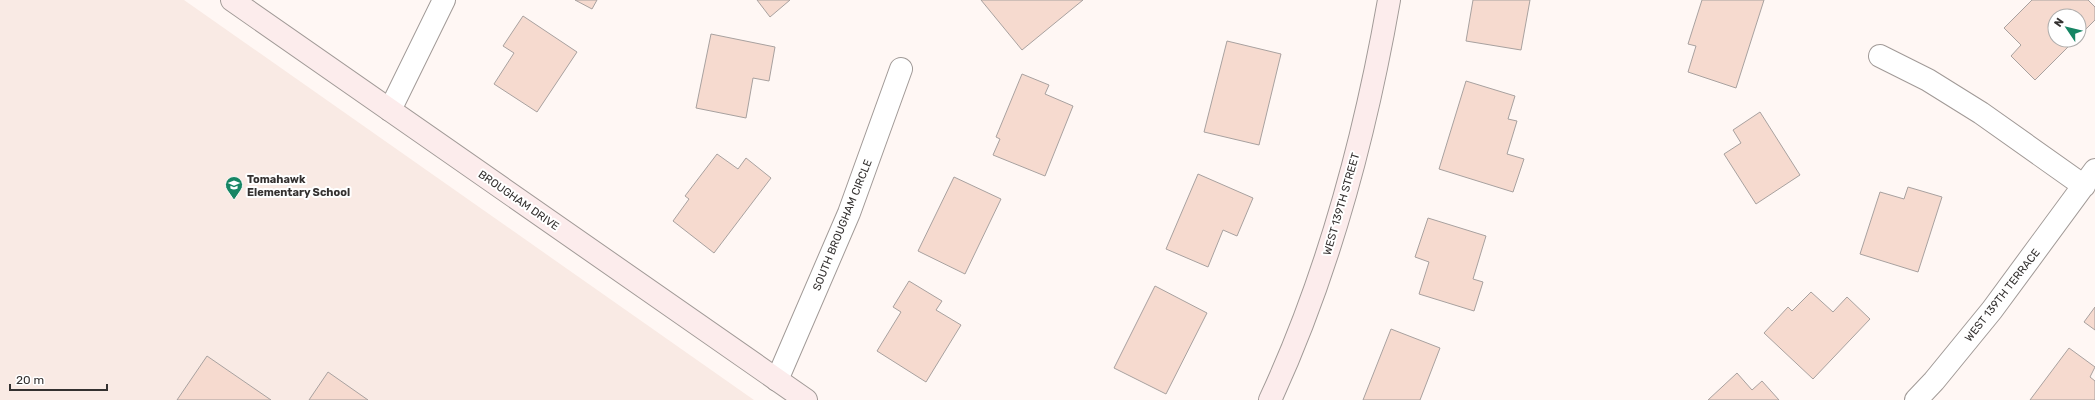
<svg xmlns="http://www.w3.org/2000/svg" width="2095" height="400" font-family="Rubik,sans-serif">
<rect width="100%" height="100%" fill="#fff7f4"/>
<path fill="#f9eae4" d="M0 0H184L754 400H0Z"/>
<path fill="#f6dacf" stroke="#a8a19f" d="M575 0H597L592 9Z
M757 0H790L770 17Z
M981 0H1083L1022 50Z
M1473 0H1530L1521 50 1466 41Z
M1702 0H1764L1736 88 1688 72 1696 46 1688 44Z
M2032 0H2088L2095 7V20L2079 36V16H2055V40H2075L2035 80 2011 56 2021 45 2004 28Z
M523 16 577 52 537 112 494 84 514 53 503 46Z
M711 34 775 47 769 81 753 78 746 118 696 108Z
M1227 41 1281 54 1259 145 1204 132Z
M1022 74 1049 85 1045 94 1073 106 1045 176 993 155 1000 139 996 137Z
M1466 81 1515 96 1508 119 1517 121 1507 154 1524 159 1513 192 1439 169Z
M1760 112 1800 175 1756 204 1724 154 1741 143 1733 130Z
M717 154 738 169 746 158 771 178 714 253 673 221 689 199 685 196Z
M1198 174 1253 198 1237 236 1223 230 1208 267 1166 249Z
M954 177 1001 199 965 274 918 251Z
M1908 187 1942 197 1918 272 1860 254 1880 192 1904 199Z
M1428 218 1486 236 1473 279 1483 282 1474 311 1419 294 1429 262 1415 257Z
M909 281 942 301 936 310 961 325 926 382 877 351 901 312 893 307Z
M1155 286 1207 313 1166 394 1114 368Z
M1811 292 1833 312 1847 297 1870 319 1813 379 1764 333 1788 307 1792 311Z
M2095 307V330L2084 322Z
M1391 329 1440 348 1420 400H1363Z
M2069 348 2095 367 2090 377 2095 381V400H2030Z
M207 356 271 400H177Z
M328 372 368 400H309Z
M1737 373 1752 390 1762 381 1779 400H1708Z"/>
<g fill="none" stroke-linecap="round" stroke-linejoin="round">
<defs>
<path id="street" d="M1880 56 1928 80 1981 113 2084 186
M390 110 444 0
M777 380 849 213 901 69
M1916 400 1934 381 1992 310 2095 170"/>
<path id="secondary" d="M232 0 806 400
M1270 400C1329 273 1365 137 1389 0"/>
</defs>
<use href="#street" stroke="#a19a97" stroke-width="24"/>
<use href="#secondary" stroke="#a19a97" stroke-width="24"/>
<use href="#street" stroke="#fff" stroke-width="22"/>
<use href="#secondary" stroke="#fcecec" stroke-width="22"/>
</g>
<defs>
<symbol id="school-pin" viewBox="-11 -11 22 30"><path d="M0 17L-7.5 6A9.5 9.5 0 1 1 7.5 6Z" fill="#168564" stroke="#fff"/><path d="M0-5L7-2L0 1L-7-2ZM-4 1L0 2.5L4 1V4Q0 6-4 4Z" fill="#fff"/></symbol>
</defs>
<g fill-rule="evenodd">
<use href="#school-pin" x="224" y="175" width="20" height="27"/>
</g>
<g text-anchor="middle" stroke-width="4" stroke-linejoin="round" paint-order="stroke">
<g font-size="11" font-weight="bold" fill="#343130" stroke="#fff" text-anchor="start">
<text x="247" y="183">Tomahawk<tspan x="247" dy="13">Elementary School</tspan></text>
</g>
<g font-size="11" fill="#343130" stroke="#fff">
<text transform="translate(519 200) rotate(35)" y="4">BROUGHAM DRIVE</text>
<text transform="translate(1341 204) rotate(-74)" y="4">WEST 139TH STREET</text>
<text transform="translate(842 225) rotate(-68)" y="4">SOUTH BROUGHAM CIRCLE</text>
<text transform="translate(2002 295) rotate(-52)" y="4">WEST 139TH TERRACE</text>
</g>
</g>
<g transform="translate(2067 28) rotate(305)"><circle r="19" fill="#ffffff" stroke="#aeadac"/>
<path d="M0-3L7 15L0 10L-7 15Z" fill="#168564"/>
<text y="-6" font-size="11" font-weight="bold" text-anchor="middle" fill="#343130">N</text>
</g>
<path d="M10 384v6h97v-6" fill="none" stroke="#343130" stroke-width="2"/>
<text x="16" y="384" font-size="12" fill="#343130" stroke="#ffffff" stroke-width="3" paint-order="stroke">20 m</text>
</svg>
